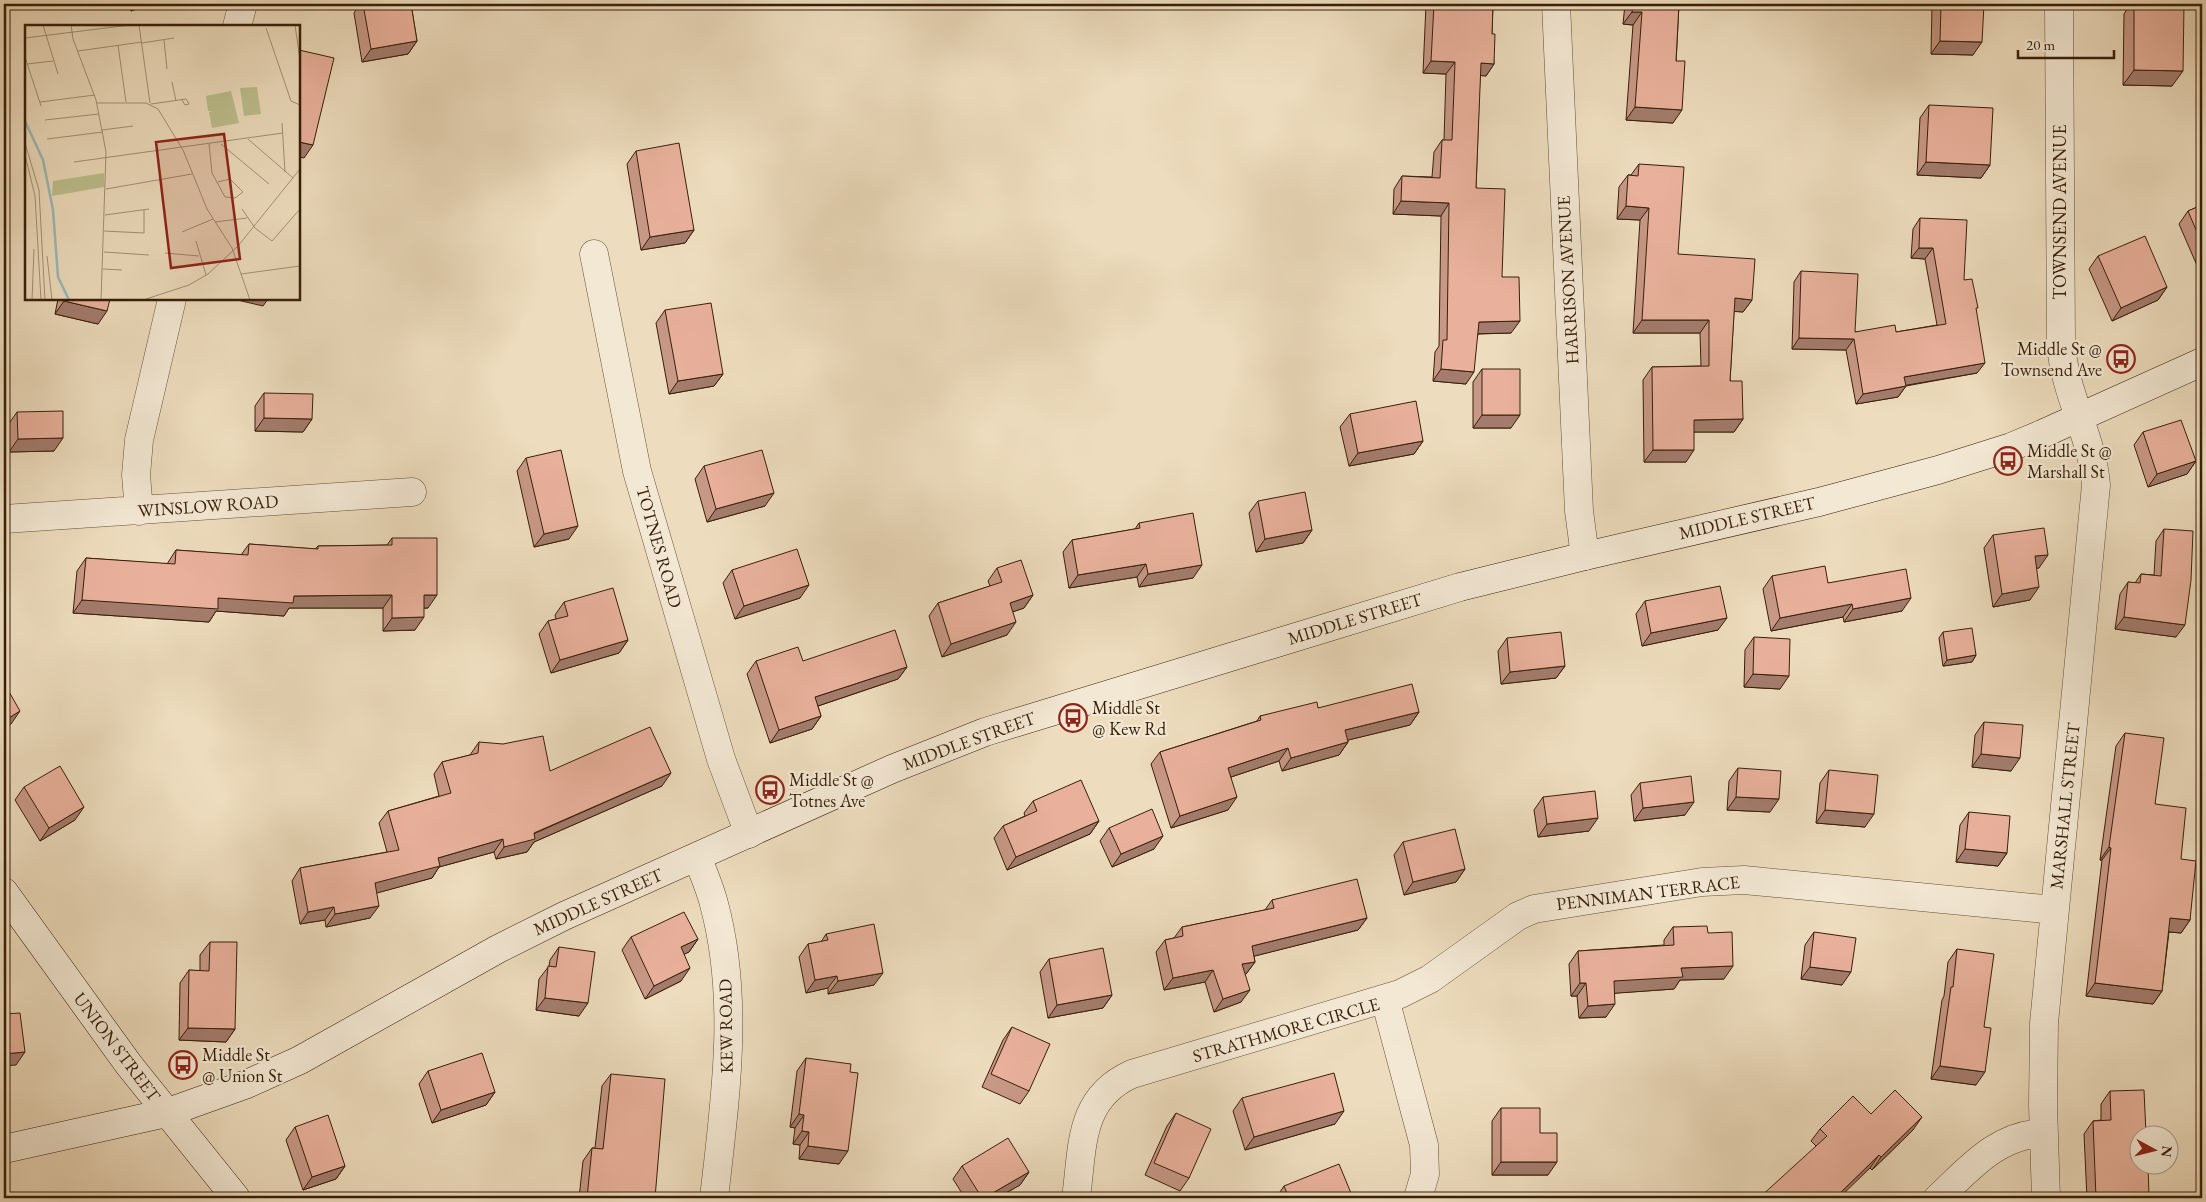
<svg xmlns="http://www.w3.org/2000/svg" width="2206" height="1202" font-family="'EB Garamond',serif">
<rect width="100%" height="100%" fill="#eddcbd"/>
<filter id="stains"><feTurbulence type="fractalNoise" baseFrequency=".004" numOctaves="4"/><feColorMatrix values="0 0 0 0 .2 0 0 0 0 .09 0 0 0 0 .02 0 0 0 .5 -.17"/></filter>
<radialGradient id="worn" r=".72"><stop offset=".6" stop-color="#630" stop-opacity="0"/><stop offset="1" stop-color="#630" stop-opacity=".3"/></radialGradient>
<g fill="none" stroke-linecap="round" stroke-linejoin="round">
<defs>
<path id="street" d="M1556 4 1579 511 1585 556
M237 26 243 4
M594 254 637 471 721 759 749 834
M139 511 136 475 139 440 172 299
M4 519 412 492
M697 857C703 872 710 888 714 904 740 1000 725 1101 714 1198
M1385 999 1424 1145 1425 1174 1418 1198
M1076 1198C1083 1148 1078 1098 1132 1074L1400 994 1430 979 1518 916 1534 909 1702 882 1744 880 2055 910
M1938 1198C1970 1168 1997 1135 2043 1133
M2046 1198 2043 1105 2044 1023 2096 485C2092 436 2065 395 2061 345L2059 4"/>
<path id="secondary" d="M4 892 129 1065 236 1198
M4 1149 166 1113 247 1084 300 1060 498 949 564 916 892 769 985 732 1460 587 1585 556 1819 502 1938 470 2011 447 2042 434 2202 362"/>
</defs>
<use href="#street" stroke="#654e35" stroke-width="29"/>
<use href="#secondary" stroke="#381f08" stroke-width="29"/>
<use href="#street" stroke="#f3e8d4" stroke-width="28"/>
<use href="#secondary" stroke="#f3e8d4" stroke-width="28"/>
</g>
<path fill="#c89886" stroke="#381f08" d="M128 4H149L131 11Z
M360 4H411L417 41 408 54 362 62 354 13Z
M1426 4H1493L1492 34 1494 64 1486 76 1480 75 1476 188 1502 277 1511 333 1478 334 1466 384 1433 381 1435 352 1439 346 1441 216 1393 214 1394 189 1402 176 1432 177 1434 152 1442 140H1444L1446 74 1423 73Z
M1625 4H1679L1673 123 1626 120 1633 25 1623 24Z
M1932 4H1984L1973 55 1931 54Z
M2130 4H2184L2172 86 2123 85 2124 14Z
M1929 105 1990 165 1981 178 1917 175 1920 118Z
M636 151 694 230 685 243 641 250 627 164Z
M1639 164 1678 254 1752 300 1743 312 1734 311 1730 381 1743 419 1734 432H1694L1686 462H1644L1643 380 1652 367 1701 366 1700 333H1633L1640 220 1617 219 1619 187 1628 175H1631Z
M2202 205V277L2179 224 2188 211Z
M1920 218 1964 280 1976 310 1977 373 1906 386 1898 397 1856 404 1846 350 1792 349 1794 282 1801 271 1855 332H1896L1937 325 1925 259 1911 258 1913 229Z
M2098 256 2167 287 2158 300 2112 321 2089 269Z
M58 299H110L98 324 55 314Z
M665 310 723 374 714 386 669 394 656 323Z
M1482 369 1511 428H1473V382Z
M264 393 312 419 303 432 255 431V406Z
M17 412 54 451 9 452 8 425Z
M1350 414 1423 441 1414 454 1349 466 1340 427Z
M2143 432 2196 461 2187 474 2148 487 2134 445Z
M526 458 569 539 534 547 517 471Z
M704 466 765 506 707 522 695 479Z
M1258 501 1312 530 1303 543 1256 552 1249 513Z
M1139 523 1193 578 1139 587 1137 577 1069 588 1063 552 1072 540 1135 529Z
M2164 529 2176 637 2115 629 2120 594 2128 582 2135 583 2141 574 2154 575 2156 541Z
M1993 535 2039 568H2036L2030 600 1993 607 1984 548Z
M392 538 428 608H424L415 630 383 631V608H289L284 616 216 611 209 622 73 613 77 571 86 558 167 564 176 550 241 555 249 544 315 549 318 546 387 545Z
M997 568 1033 595 1024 608 1012 612 1007 635 942 657 929 616 938 603 990 586 988 581Z
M732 570 800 598 735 619 723 583Z
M1772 576 1828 583 1902 611 1844 622 1843 617 1771 631 1763 589Z
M1645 601 1718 630 1642 646 1636 614Z
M564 602 628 640 619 653 551 673 539 634 548 621 556 619 555 615Z
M1943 632 1976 655 1972 662 1943 666 1939 638Z
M1754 637 1780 689 1744 687 1745 650Z
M1507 638 1565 666 1556 678 1501 684 1498 651Z
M756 661H803L907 667 898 679 818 706 821 716 812 729 770 743 747 674Z
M1318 708 1419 712 1410 725 1348 740V742L1339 755 1282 771 1279 761 1231 777 1228 810 1171 828 1151 764 1160 752 1257 721 1260 716Z
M1984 722 2011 771 1972 767 1975 735Z
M2125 733 2155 804 2181 859 2190 920 2181 933 2169 932 2162 991 2153 1004 2086 996 2102 860H2100L2116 746Z
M479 742 550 771 662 786 534 842 527 852 496 859 494 852 439 867 432 878 376 893 370 918 326 927 325 920 300 924 292 881 300 868 387 852 379 823 388 811 439 796 434 774 442 762 470 755Z
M1738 768 1770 812 1727 810 1729 781Z
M1829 770 1865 827 1816 823 1820 783Z
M1640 783 1685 815 1634 821 1631 795Z
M24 787 75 820 40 841 15 800Z
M1543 797 1589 831 1538 837 1534 810Z
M1033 801 1099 821 1090 834 1007 870 994 838 1003 826 1025 816 1024 813Z
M1969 812 2007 853 1998 866 1956 862 1960 825Z
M1109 828 1154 849 1112 867 1100 841Z
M1403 842 1465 869 1456 882 1404 895 1394 855Z
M1272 900 1367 918 1358 930 1254 956 1255 962 1246 974H1245L1241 1002 1214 1012 1205 982 1164 990 1156 952 1165 940 1174 938 1182 927 1265 910Z
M1673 927 1708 933 1724 979 1680 980 1674 989 1615 993 1606 1017 1579 1018 1577 996H1571L1569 964 1578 951 1664 945V940Z
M1814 932 1842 985 1801 979 1805 945Z
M826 934 874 985 828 994V988L806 993 799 957 808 944 821 942Z
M631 937 698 939 689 952 684 954 681 981 645 999 622 950Z
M210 942 235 1029 226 1042 179 1040 180 983 189 970 200 971V955Z
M559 947 579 1016 536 1010 539 979 549 966 550 960Z
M1957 949 1984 1027 1976 1085 1931 1079 1942 1000 1944 996 1948 962Z
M1049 959 1112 995 1103 1008 1048 1018 1040 972Z
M1012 1027 1029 1091 1020 1104 982 1087 1003 1040Z
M806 1058 839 1164 799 1159 800 1145 793 1144 795 1128 790 1127 797 1071Z
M428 1071 495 1092 486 1105 432 1123 419 1084Z
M611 1074 655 1198H579L583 1161 592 1148H595L602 1086Z
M2110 1091 2149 1198H2087L2084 1134 2093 1121 2101 1120V1104Z
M1242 1098 1335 1124 1245 1150 1233 1111Z
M1501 1108 1540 1133 1548 1175H1492V1121Z
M1176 1113 1189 1178 1180 1191 1145 1175 1167 1126Z
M1871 1114 1913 1130 1872 1170 1870 1168 1816 1146 1811 1141 1820 1129Z
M295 1127 345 1166 336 1179 303 1190 286 1140Z
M962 1166 1029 1172 1020 1185 997 1198H965L953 1179Z
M1284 1186 1353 1198H1276Z"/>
<path fill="#a37c6d" stroke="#381f08" d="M136 4H149L131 11Z
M1632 12H1642L1633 25 1623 24Z
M417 41 408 54 362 62 371 49Z
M1940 41 1982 42 1973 55 1931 54Z
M1431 61 1455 62 1446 74 1423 73Z
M1481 63 1494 64 1486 76 1472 75Z
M2134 70 2183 71 2172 86 2123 85Z
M1635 107 1682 110 1673 123 1626 120Z
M299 142 313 145 304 158 299 157Z
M1926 162 1990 165 1981 178 1917 175Z
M1401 201 1449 203 1441 216 1393 214Z
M1626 206 1649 208 1640 220 1617 219Z
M694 230 685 243 641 250 650 237Z
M1919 248H1933L1925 259 1911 258Z
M2167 287 2158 300 2112 321 2121 308Z
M1735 298 1752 300 1743 312 1726 311Z
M233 299H268L263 306Z
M64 301 107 311 98 324 55 314Z
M1642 320H1709L1700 333H1633Z
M1520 321 1511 333 1470 334 1479 322Z
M1799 338 1854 339 1846 350 1792 349Z
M1985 363 1977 373 1896 387 1904 377Z
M1441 369 1474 372 1466 384 1433 381Z
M723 374 714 386 669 394 678 381Z
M1906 386 1898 397 1856 404 1863 394Z
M1482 415H1520L1511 428H1473Z
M264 418 312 419 303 432 255 431Z
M1743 419 1734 432H1685L1694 420Z
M63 438 54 451 9 452 18 439Z
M1423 441 1414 454 1349 466 1358 453Z
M1653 450H1694L1686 462H1644Z
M2196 461 2187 474 2148 487 2157 474Z
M774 493 765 506 707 522 716 509Z
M578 526 569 539 534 547 544 534Z
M1312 530 1303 543 1256 552 1265 539Z
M2048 555 2039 568 2026 569 2035 556Z
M1146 564 1137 577 1069 588 1078 575Z
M1202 565 1193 578 1139 587 1148 574Z
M809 585 800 598 735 619 744 606Z
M2039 587 2030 600 1993 607 2002 594Z
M392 595 383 608H289L284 616 216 611 209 622 73 613 82 600 218 598 294 596Z
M424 595H437L428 608H415Z
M1033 595 1024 608 1001 616 1010 603Z
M1911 598 1902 611 1844 622 1853 609Z
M1852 604 1843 617 1771 631 1780 618Z
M424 617 415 630 383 631 392 618Z
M2124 617 2185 625 2176 637 2115 629Z
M1727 618 1718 630 1642 646 1651 633Z
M1016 622 1007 635 942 657 951 644Z
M628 640 619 653 551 673 560 660Z
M1976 655 1972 662 1943 666 1947 660Z
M1565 666 1556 678 1501 684 1510 672Z
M907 667 898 679 806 710 815 697Z
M1753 674 1789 676 1780 689 1744 687Z
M20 711 11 724 4 729V721Z
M1419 712 1410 725 1336 743 1345 730Z
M821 716 812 729 770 743 779 730Z
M1348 742 1339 755 1282 771 1291 758Z
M1288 748 1279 761 1219 781 1228 768Z
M1981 754 2020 758 2011 771 1972 767Z
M671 773 662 786 534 842 527 852 496 859 504 847Z
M1237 797 1228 810 1171 828 1180 816Z
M1736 797 1779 799 1770 812 1727 810Z
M1694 802 1685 815 1634 821 1643 808Z
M84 807 75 820 40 841 49 828Z
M1825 810 1874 814 1865 827 1816 823Z
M1598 818 1589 831 1538 837 1547 824Z
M1099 821 1090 834 1007 870 1016 857Z
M1163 836 1154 849 1112 867 1121 854Z
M503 839 494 852 439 867 432 878 366 896 375 883 438 858Z
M2109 847 2111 848 2102 860H2100Z
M1965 849 2007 853 1998 866 1956 862Z
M1465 869 1456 882 1404 895 1413 882Z
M379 906 370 918 326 927 335 914Z
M334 907 325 920 300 924 308 912Z
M1367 918 1358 930 1243 959 1252 946Z
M2170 918 2190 920 2181 933 2161 931Z
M698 939 689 952 672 960 681 947Z
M1255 962 1246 974 1233 977 1242 964Z
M1733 966 1724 979 1680 980 1674 989 1605 994 1614 981 1681 968Z
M1810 967 1851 972 1842 985 1801 979Z
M690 968 681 981 645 999 654 986Z
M1213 970 1205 982 1164 990 1173 978Z
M883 973 874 985 828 994 838 981Z
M837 976 828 988 806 993 815 980Z
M1580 983H1586L1577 996H1571Z
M2095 983 2162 991 2153 1004 2086 996Z
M1250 990 1241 1002 1214 1012 1223 999Z
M1112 995 1103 1008 1048 1018 1057 1005Z
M545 998 588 1003 579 1016 536 1010Z
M1615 1004 1606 1017 1579 1018 1588 1006Z
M188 1028 235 1029 226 1042 179 1040Z
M25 1052 16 1065 4 1066V1054Z
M1940 1066 1985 1072 1976 1085 1931 1079Z
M495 1092 486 1105 432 1123 441 1110Z
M1344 1111 1335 1124 1245 1150 1254 1137Z
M799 1114 804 1115 795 1128 790 1127Z
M1922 1117 1913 1130 1872 1170 1881 1157Z
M802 1131 809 1132 800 1145 793 1144Z
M808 1146 848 1151 839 1164 799 1159Z
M1879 1155 1870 1168 1839 1198H1835Z
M1501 1162H1557L1548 1175H1492Z
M345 1166 336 1179 303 1190 312 1177Z
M1029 1172 1020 1185 997 1198H984Z"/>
<path fill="#e9b19c" stroke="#381f08" d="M363 4H411L417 41 371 49Z
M1434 4H1493L1492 34H1495L1494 64 1481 63 1476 188 1505 189 1502 277H1519L1520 321 1479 322 1474 372 1441 369 1443 340H1447L1449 203 1401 201 1402 176 1440 178 1442 140H1452L1455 62 1431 61Z
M1633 4H1679L1676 61H1685L1682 110 1635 107 1642 12H1632Z
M1941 4H1984L1982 42 1940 41Z
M2134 4H2184L2183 71 2134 70Z
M299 50 334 58 313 145 299 142Z
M1929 105 1993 108 1990 165 1926 162Z
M679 143 694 230 650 237 636 151Z
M1639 164 1684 167 1678 254 1755 259 1752 300 1735 298 1730 381H1742L1743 419 1694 420V450H1653L1652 367 1709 366V320H1642L1649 208 1626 206 1628 175 1638 176Z
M2202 205V244L2188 211Z
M1920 218 1967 220 1964 280 1972 279 1978 308H1976L1985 363 1904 377 1906 386 1863 394 1854 339 1799 338 1801 271 1858 274 1855 332 1895 325 1896 332 1946 324 1933 248H1919Z
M2145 236 2167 287 2121 308 2098 256Z
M64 299H110L107 311 64 301Z
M711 303 723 374 678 381 665 310Z
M1482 369H1520V415H1482Z
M264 393 313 394 312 419 264 418Z
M1416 401 1423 441 1358 453 1350 414Z
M63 411V438L18 439 17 412Z
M2181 420 2196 461 2157 474 2143 432Z
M561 450 578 526 544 534 526 458Z
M762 450 774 493 716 509 704 466Z
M1305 492 1312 530 1265 539 1258 501Z
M1193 513 1202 565 1148 574 1146 564 1078 575 1072 540 1140 528 1139 523Z
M2044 528 2048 555 2035 556 2039 587 2002 594 1993 535Z
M2164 529 2193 531 2191 580 2185 625 2124 617 2128 582 2140 583 2141 574 2161 576Z
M392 538H437V595H424V617L392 618V595L294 596 293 603 218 598V609L82 600 86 558 175 564 176 550 248 555 249 544 318 549V546L392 545Z
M797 549 809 585 744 606 732 570Z
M1021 560 1033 595 1010 603 1016 622 951 644 938 603 1002 582 997 568Z
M1825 566 1828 583 1906 569 1911 598 1853 609 1852 604 1780 618 1772 576Z
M1720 586 1727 618 1651 633 1645 601Z
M613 588 628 640 560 660 548 621 568 616 564 602Z
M1972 628 1976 655 1947 660 1943 632Z
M895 630 907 667 815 697 821 716 779 730 756 661 798 647 803 661Z
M1561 632 1565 666 1510 672 1507 638Z
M1754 637 1790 639 1789 676 1753 674Z
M4 683 20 711 4 721Z
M1412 684 1419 712 1345 730 1348 742 1291 758 1288 748 1228 768 1237 797 1180 816 1160 752 1261 720 1260 716 1317 702 1318 708Z
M1984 722 2023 725 2020 758 1981 754Z
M650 727 671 773 534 833 535 839 504 847 503 839 438 858 440 866 375 883 379 906 335 914 334 907 308 912 300 868 399 850 388 811 451 793 442 762 478 753 479 742 503 744 543 736 550 771Z
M2125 733 2164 738 2155 804 2186 808 2181 859 2196 861 2190 920 2170 918 2162 991 2095 983 2111 848 2109 847Z
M60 766 84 807 49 828 24 787Z
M1738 768 1781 771 1779 799 1736 797Z
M1829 770 1878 775 1874 814 1825 810Z
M1691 776 1694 802 1643 808 1640 783Z
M1081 780 1099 821 1016 857 1003 826 1037 811 1033 801Z
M1595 791 1598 818 1547 824 1543 797Z
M1152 809 1163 836 1121 854 1109 828Z
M1969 812 2010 816 2007 853 1965 849Z
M1455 829 1465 869 1413 882 1403 842Z
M1357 879 1367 918 1252 946 1255 962 1242 964 1250 990 1223 999 1213 970 1173 978 1165 940 1183 936 1182 927 1274 908 1272 900Z
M684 912 698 939 681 947 690 968 654 986 631 937Z
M874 924 883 973 838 981 837 976 815 980 808 944 828 940 826 934Z
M1707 926 1708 933 1732 932 1733 966 1681 968 1683 977 1614 981 1615 1004 1588 1006 1586 983H1580L1578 951 1674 945 1673 927Z
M1814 932 1856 938 1851 972 1810 967Z
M210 942H237L235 1029 188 1028 189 970 209 971Z
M559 947 595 952 588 1003 545 998 548 966 556 967Z
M1103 948 1112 995 1057 1005 1049 959Z
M1957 949 1994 954 1984 1027 1991 1028 1985 1072 1940 1066 1951 987H1953Z
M20 1013 25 1052 4 1054V1014Z
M1012 1027 1050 1044 1029 1091 991 1074Z
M482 1053 495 1092 441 1110 428 1071Z
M806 1058 851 1064 850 1072 858 1073 848 1151 808 1146 809 1132 802 1131 804 1115 799 1114Z
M1334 1073 1344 1111 1254 1137 1242 1098Z
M611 1074 665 1079 655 1198H587L592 1148 603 1149Z
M1895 1090 1922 1117 1881 1157 1879 1155 1835 1198H1759L1827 1136 1820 1129 1853 1096 1871 1114Z
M2144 1090 2146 1134H2138V1164H2148L2149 1198H2096L2093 1121 2111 1120 2110 1091Z
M1501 1108H1540V1133H1557V1162H1501Z
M1176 1113 1211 1129 1189 1178 1154 1163Z
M328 1115 345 1166 312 1177 295 1127Z
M1008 1138 1029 1172 984 1198H982L962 1166Z
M1339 1164 1353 1198H1289L1284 1186Z"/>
<defs>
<symbol id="bus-ring" viewBox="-11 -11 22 22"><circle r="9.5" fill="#f3e8d4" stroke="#8f2418" stroke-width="1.5"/><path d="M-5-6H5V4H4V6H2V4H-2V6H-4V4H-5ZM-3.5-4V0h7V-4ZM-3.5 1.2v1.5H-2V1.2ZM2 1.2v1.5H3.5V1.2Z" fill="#8f2418"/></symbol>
</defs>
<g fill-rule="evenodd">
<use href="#bus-ring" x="2105" y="343" width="32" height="32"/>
<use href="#bus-ring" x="1992" y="445" width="32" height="32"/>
<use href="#bus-ring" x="1057" y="702" width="32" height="32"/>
<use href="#bus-ring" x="754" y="774" width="32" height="32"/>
<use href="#bus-ring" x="167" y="1049" width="32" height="32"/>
</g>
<g text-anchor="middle" stroke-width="4.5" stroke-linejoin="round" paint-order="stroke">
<g font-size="18" fill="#381f08" stroke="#f3e8d4">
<text transform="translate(2060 212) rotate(-90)" y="6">TOWNSEND AVENUE</text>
<text transform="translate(1568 280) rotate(-93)" y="6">HARRISON AVENUE</text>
<text transform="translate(208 506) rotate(-4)" y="6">WINSLOW ROAD</text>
<text transform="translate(1747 518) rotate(-13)" y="6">MIDDLE STREET</text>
<text transform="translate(659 547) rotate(74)" y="6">TOTNES ROAD</text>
<text transform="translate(1355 619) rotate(-17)" y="6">MIDDLE STREET</text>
<text transform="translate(969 741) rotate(-20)" y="6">MIDDLE STREET</text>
<text transform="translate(2065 806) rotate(-84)" y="6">MARSHALL STREET</text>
<text transform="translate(1648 893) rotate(-7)" y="6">PENNIMAN TERRACE</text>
<text transform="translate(598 902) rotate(-24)" y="6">MIDDLE STREET</text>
<text transform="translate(726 1026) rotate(-91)" y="6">KEW ROAD</text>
<text transform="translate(1286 1030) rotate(-16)" y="6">STRATHMORE CIRCLE</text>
<text transform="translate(117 1047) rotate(53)" y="6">UNION STREET</text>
</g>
<g font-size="18" fill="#381f08" stroke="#f3e8d4" text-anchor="start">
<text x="2102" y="355" text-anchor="end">Middle St @<tspan x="2102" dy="21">Townsend Ave</tspan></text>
<text x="2027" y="457">Middle St @<tspan x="2027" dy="21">Marshall St</tspan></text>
<text x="1092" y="714">Middle St<tspan x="1092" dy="21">@ Kew Rd</tspan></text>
<text x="789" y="786">Middle St @<tspan x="789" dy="21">Totnes Ave</tspan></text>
<text x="202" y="1061">Middle St<tspan x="202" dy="21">@ Union St</tspan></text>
</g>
</g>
<g transform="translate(25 25)">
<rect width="275" height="275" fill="#eddcbd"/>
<path d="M232 62 236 89 219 91 215 63ZM206 66 214 98 187 103 184 87 188 86H183L181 71ZM79 148V162L27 171 28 156Z" fill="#bdbf8e"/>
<path fill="none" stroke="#9abab7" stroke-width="2.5" d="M0 96 18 135 28 185 33 252 44 275"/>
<path fill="none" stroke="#a59075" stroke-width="1" d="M18 0 33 49M46 0 48 14 71 75 81 127 76 275M114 0 125 78M270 0 275 35M241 3 266 76 275 80M0 13 105 0M139 15 142 44M117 18 149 13M93 20 101 77M53 26 117 17M0 32 16 81M2 39 28 36M147 57 151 76M15 77 70 70M72 78H121L133 84 158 125 182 184 207 223 225 275M126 79 161 74 164 79 160 80 157 75M20 95 74 89M257 98 260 147M77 105 108 101M22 114 78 107M223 114 268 153M0 118 14 165 20 275M184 119 187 148 200 172 210 173 218 167 205 154 193 157M196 119 244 159M0 130 10 171 16 275M49 137 258 108M81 164 167 149M217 184 230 203 247 216 275 184M80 190 124 184M190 197 222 193M79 206 119 208V185M157 207 188 194M171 216 181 250M79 227 124 230M140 228 174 231M22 231 27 275M78 244 97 245M216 249 275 241M7 275 9 224M118 275 164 260 183 249 213 221 275 144"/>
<path fill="#8f2418" fill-opacity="0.15" stroke="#8f2418" stroke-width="2.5" d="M199 109 215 234 146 243 131 117Z"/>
<rect width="275" height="275" fill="none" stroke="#381f08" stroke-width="2.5"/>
</g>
<rect width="2206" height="1202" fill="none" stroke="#eddcbd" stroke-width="20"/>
<rect x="5" y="5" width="2196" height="1192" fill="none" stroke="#381f08" stroke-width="2.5"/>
<rect x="10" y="10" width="2186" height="1182" fill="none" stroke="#381f08"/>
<g transform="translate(2154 1150) rotate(97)"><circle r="24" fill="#f3e8d4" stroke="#a89882"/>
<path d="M0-4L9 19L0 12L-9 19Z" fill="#8f2418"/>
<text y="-8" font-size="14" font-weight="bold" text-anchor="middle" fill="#381f08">N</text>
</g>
<path d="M2018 50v8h96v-8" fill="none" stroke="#381f08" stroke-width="2.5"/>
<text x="2026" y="50" font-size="15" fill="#381f08" stroke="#f3e8d4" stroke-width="4" paint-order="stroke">20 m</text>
<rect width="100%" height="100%" filter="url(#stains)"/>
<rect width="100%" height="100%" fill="url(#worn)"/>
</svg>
